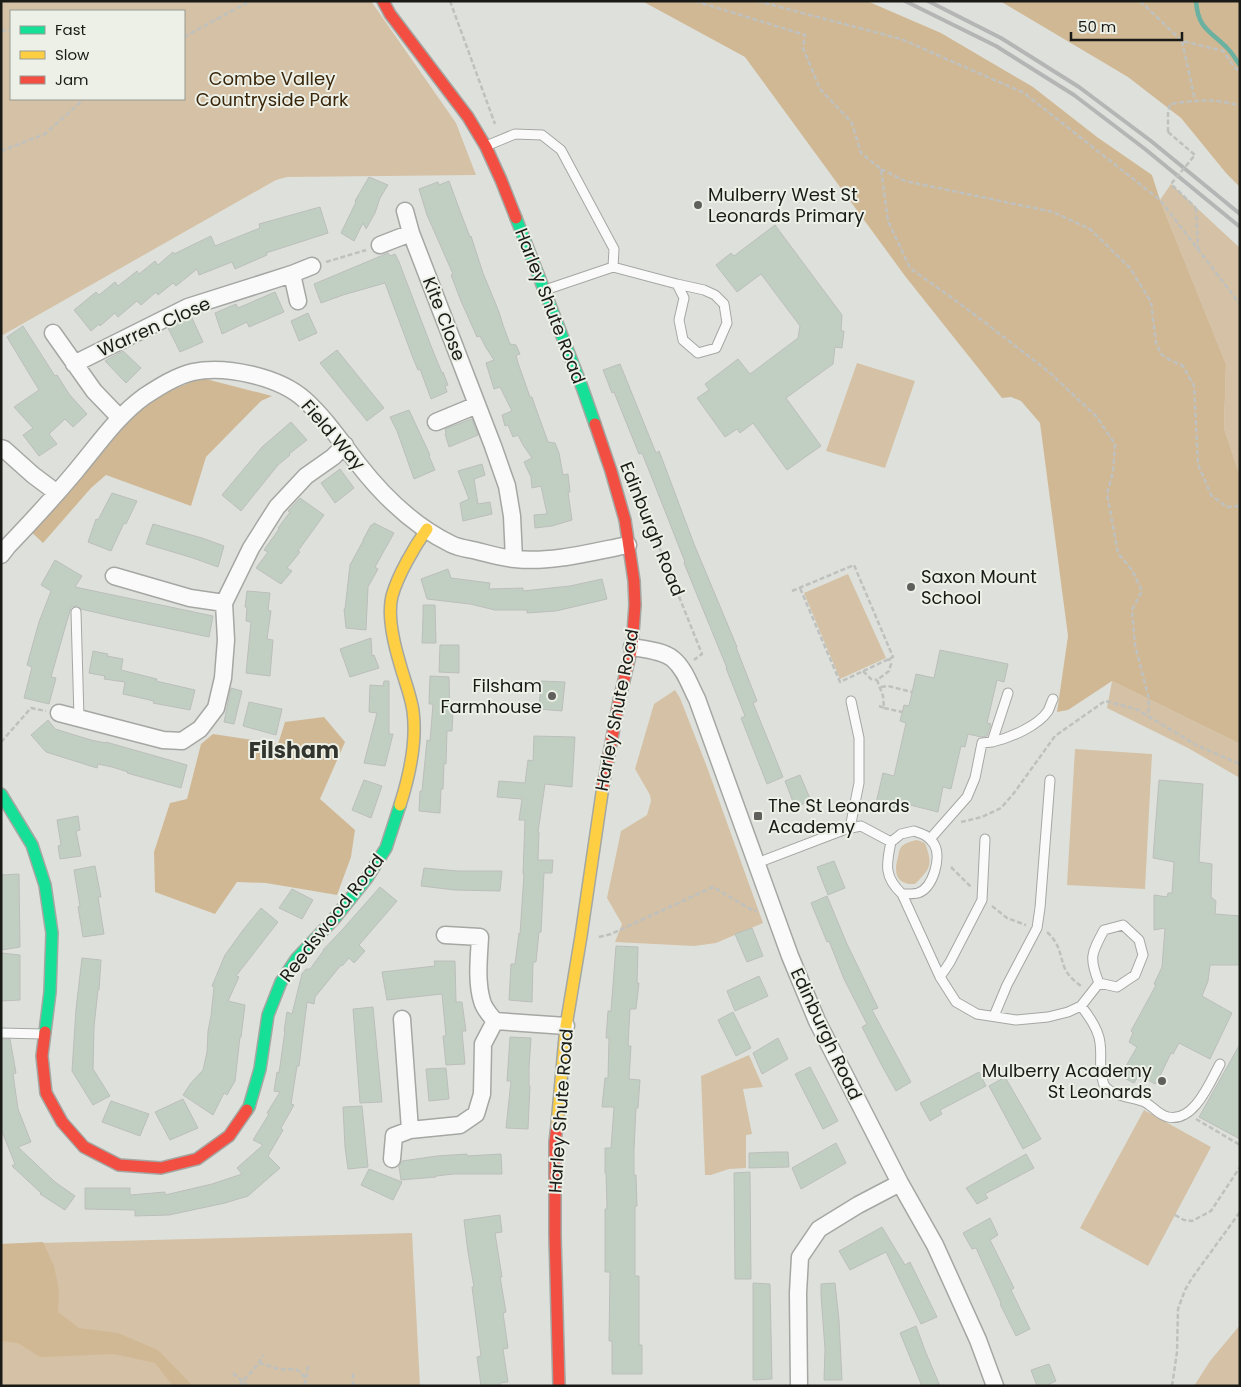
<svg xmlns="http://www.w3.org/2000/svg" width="1241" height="1387" font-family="Poppins,sans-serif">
<rect width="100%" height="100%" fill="#dee1db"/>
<path fill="#d5c1a5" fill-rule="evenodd" d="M1 1H371L456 123 476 175 287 177 276 180 1 336ZM11 11H184V99H11Z
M1171 184 1240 248V476L1224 428 1226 364 1160 200Z
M857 363 915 381 885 468 826 451Z
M848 574 886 658 840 679 804 593Z
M1112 681 1240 744V778L1188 748 1107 708Z
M675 690 680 698 707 767 763 923 716 943 694 946 615 942 622 924 607 898 621 831 647 815 651 801 650 795 635 769 654 704Z
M1075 749 1152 754 1145 889 1067 885Z
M917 840 925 843C933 865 931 868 915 884 897 885 893 874 898 857 899 853 899 849 902 846 907 842 912 841 917 840Z
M749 1055 763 1087 743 1089 752 1134 746 1135V1168L729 1169 711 1175H705L701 1076Z
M1144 1110 1211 1147 1148 1266 1080 1228Z
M412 1233 420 1386H1V1244Z
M1240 1325V1386H1194L1210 1361Z"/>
<path fill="#d1b895" d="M642 1H867L941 33 1033 87 1097 137 1152 175 1160 200 1226 364 1224 428 1240 476V744L1112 681 1068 710 1057 712 1068 636 1040 423 1021 401 1011 397 1002 398 905 276 745 57Z
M1000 1H1240V187L1226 173 1181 118 1128 77Z
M202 378 272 396 261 401 206 457 191 506 106 475 91 488 43 543 28 529 128 416 171 390Z
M324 717 345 742 320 799 355 830 351 857 337 895 266 883 237 882 215 914 155 892 154 852 170 803 187 799 201 744 213 734 278 744 285 722Z
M43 1242 54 1266 59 1290 58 1312 79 1328 118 1333 158 1350 193 1386H173L155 1363 114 1354 40 1357 18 1343 1 1341V1244Z"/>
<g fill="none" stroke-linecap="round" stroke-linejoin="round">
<path stroke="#6bb1a2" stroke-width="4.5" d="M1196 1C1198 30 1211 31 1228 49 1233 54 1236 60 1240 65"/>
</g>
<path fill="#c1cfc3" stroke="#bcbebb" d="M369 177 388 185 380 198 375 213 366 229 363 223 354 241 341 233 356 202 355 201Z
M449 181 460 211 470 237 471 236 483 273 499 312 503 325 510 344 516 345 520 354 516 355 518 363 530 397H532L535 406 548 442 555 443 559 453 563 475 568 474 570 492H568L572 520 552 526 535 528 534 515 547 514 541 486 532 488 531 477 524 462 532 458 523 445 518 435 513 437 508 425 505 426 502 415 512 411 500 387 494 389 486 363 494 360 485 346 480 336 477 337 461 301 451 275 453 274 427 215 419 189 438 182 439 185Z
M320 207 328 233 266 253 267 255 235 269 232 262 199 275 197 269 176 286 173 283 158 295 156 292 141 305 137 301 118 317 115 313 100 326 99 324 91 331 74 310 96 292 99 295 115 282 118 286 137 271 139 274 155 261 158 265 173 252 174 254 211 236 215 246 260 228 259 224Z
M775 225 842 315 841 331H844L842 348 835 347 833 364 786 398 821 446 787 470 753 423 740 433 737 429 725 437 697 398 709 390 705 384 738 359 750 374 798 338 800 326 761 274 737 292 716 265 731 253 734 256Z
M388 253 390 256 395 254 399 262 431 346 442 373 443 372 448 385 445 386 447 392 431 399 420 369 418 370 413 358 385 283 343 295 321 303 314 284Z
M275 292 284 312 249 327 247 322 222 334 215 313 236 304 238 308Z
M308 313 317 333 299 341 291 321Z
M191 316 203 342 180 352 168 328Z
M23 326 55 376 57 375 69 394 87 414 73 427 65 419 49 434 57 444 39 456 23 435 33 428 14 407 39 390 7 337Z
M337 350 384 408 367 421 320 363Z
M123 351 141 368 126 383 105 361Z
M620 364 656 453 659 451 664 464 694 544 737 647H736L757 701 753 703 783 777 767 784 741 718 745 716 726 668H727L684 563 685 562 654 483 642 453 639 454 614 392 612 393 603 370Z
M409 410 430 455 429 456 435 470 414 479 397 431 390 417Z
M472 419 478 435 449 447 445 434 446 433 445 429Z
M291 422 307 440 289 454 290 455 278 465 241 511 222 495 262 447Z
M482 464 485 475 474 479 478 504 490 502 492 514 463 521 460 503 469 499 458 471Z
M340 469 354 488 335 503 321 483Z
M112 493 137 501 126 524 124 523 117 538 111 551 88 542 96 519 98 520Z
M300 498 324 515 298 551 300 552 287 568 292 571 281 584 256 568 268 552 264 550 279 529 278 528 290 512 288 511Z
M374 523 394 533 375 567 378 569 368 587 366 630 346 628 344 609H345L350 565 363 541 364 542 363 540 371 525H373Z
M153 524 202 538 224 546 218 567 193 558 146 544Z
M55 560 82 576 75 587 213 616 209 637 128 620 81 609 76 606 71 607 51 677 56 678 49 704 24 698 32 667 27 665 39 622 51 591 41 585Z
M448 569 451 578 490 583 489 589 523 588V591L570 586 602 579 607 599 556 611 527 613V610H495L470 604 427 599 421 579Z
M247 591 270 593 268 610 271 611 267 639 273 640 270 676 246 673 251 622 246 621 247 607H245Z
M423 605H435L436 643H422L423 618Z
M371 638 372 656 374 655 379 668 350 677 340 649Z
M440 645H459V673L439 672Z
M940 650 1008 664 1004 682 997 680 987 723 991 724 987 736 981 737 968 734 965 747 961 746 951 789 943 787 938 812 910 805 908 811 876 803 883 773 894 776 906 723 900 721 904 705 909 706 916 674 934 678Z
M93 651 108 654 107 656 123 659 121 670 157 679 156 681 195 690 190 710 153 703 154 701 123 694 125 682 104 679 105 676 89 673Z
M430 676 449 677 450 711H453L452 731H447L446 764 444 763 443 789H441L440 813 419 811 420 791H422L427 740 430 741 433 704H429Z
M384 681H389V734H393L385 766 364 763 377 713 369 712 370 685 383 686Z
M541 681 565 682 562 711 539 709Z
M231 688 242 691 234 724 224 722Z
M249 702 282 709 276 735 243 726Z
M48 720 55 729 91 740 106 743V742L187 765 181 788 127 773 128 772 112 767 98 764 97 768 46 752 31 735Z
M534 736 575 737 572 787 545 784 538 832H539L538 860H553L552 873H544L541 932H539L536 962H533L532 1002 509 1000 511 964H515L519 933 520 934 524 874H523L525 820H519L522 799 497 797 499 781 525 783 528 760 533 761Z
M800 775 811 801 795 807 785 781Z
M364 780 382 786 371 818 352 810Z
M1159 780 1203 784 1199 862 1212 864 1211 897 1216 901 1215 914 1240 916V965H1210L1208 981 1202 996 1232 1013 1210 1059 1179 1043 1173 1054 1171 1053 1160 1076 1155 1084 1139 1075 1134 1083 1122 1077 1127 1067 1126 1066 1137 1047 1129 1042 1133 1033 1131 1031 1156 985 1154 984 1162 967 1165 928 1154 930V895L1167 897 1168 893H1172L1174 862 1153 858Z
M78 816 80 830 76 831 81 856 60 859 58 846 61 845 57 820Z
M834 861 845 888 828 895 817 867Z
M95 866 101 897H98L104 934 83 937 78 907 80 906 74 870Z
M424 868 458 871H502L500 891 455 890 421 886Z
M19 874 20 947 1 950V875Z
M380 887 397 901 359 945 365 951 354 963 349 958 342 966 341 965 315 997 314 1004 307 1002 299 1066H297L291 1104 294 1105 281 1128 283 1130 268 1156 280 1168 248 1196 225 1203 169 1215 135 1216V1210L85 1209V1188H130V1195L165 1192V1195L212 1184 242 1174 237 1168 263 1145 253 1140 269 1114 267 1113 280 1092 274 1091 277 1072 279 1073 285 1031H284L287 1012 292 1014 302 974 306 969H310L324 950H323L342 930Z
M292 889 313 900 302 919 279 908Z
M827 896 847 944 878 1008 872 1010 911 1082 896 1091 881 1064 862 1027 867 1024 844 979 829 941 827 942 811 903Z
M261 908 278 922 236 976 239 977 228 1001 245 1005 241 1037H240L235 1081 227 1095 224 1093 213 1115 183 1095 191 1083 203 1070 207 1052 208 1031 211 1016 214 987 212 986 225 955 243 930Z
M752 928 763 956 747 962 735 934Z
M616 946 638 947 637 983H639L636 1009H630L628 1046H631L629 1079 640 1080 638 1108H636L634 1149V1175H636L637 1206H635V1276H639V1345H642V1374H612V1341H609L610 1272H605V1209H607L606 1173H605V1148H611L614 1107H602L605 1078H608L609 1038H606L608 1011H611Z
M1 953 20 955V1000L1 1001Z
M82 958 101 960 99 990H98L94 1027 93 1069 110 1096 93 1105 72 1071 76 1009Z
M434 961H455L456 1002H462L466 1031H462L465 1064 446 1065 443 1036H446L442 994 387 1000 382 972 435 966Z
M759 976 768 996 735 1011 727 991Z
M373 1007 382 1102 360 1103 353 1009Z
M733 1012 751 1048 736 1056 718 1020Z
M510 1037 531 1038 529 1068V1086H530L528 1129 506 1128 511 1081H507Z
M778 1038 788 1059 762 1074 753 1053Z
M1 1039H10L16 1073 13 1074 18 1109 31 1142 18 1147 55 1182 75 1196 65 1210 40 1194 41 1193 12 1166 15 1164 1 1129Z
M1240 1044V1139L1199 1117Z
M810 1067 838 1121 823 1129 795 1074Z
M446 1068 449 1099 429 1101 426 1069Z
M979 1072 986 1086 940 1110 942 1114 930 1121 920 1103Z
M1005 1077 1041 1139 1023 1149 989 1086Z
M183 1099 198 1128 170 1140 155 1112Z
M111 1101 149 1114 140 1136 102 1122Z
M362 1106 368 1167 348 1169 345 1147 343 1107Z
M836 1143 846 1163 801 1189 792 1168Z
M776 1152H788L789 1167 749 1168V1153Z
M467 1154V1156L501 1154 502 1174H453L436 1176V1177L401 1180 399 1166 402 1161 437 1156Z
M1026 1154 1034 1168 985 1194 988 1198 977 1204 966 1188Z
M369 1169 402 1182 393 1200 361 1185Z
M750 1172 751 1279H735L734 1173Z
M500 1215 502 1232 495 1233 502 1277H500L506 1312 503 1313 508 1348 503 1349 508 1382 500 1383V1386H481L477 1357 481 1356 472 1287H474L468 1252 464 1220Z
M990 1218 998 1235 990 1240 1014 1288 1011 1290 1030 1329 1016 1336 1000 1304 1001 1303 976 1248 972 1249 963 1233Z
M882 1227 905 1265 910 1262 937 1317 921 1324 886 1252 850 1270 839 1251Z
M753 1283 770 1284 772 1379 753 1380Z
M835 1283 839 1320 842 1380H824L825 1349 821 1295V1284Z
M916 1326 926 1353 940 1386H922L900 1333Z
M1049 1364 1056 1381 1045 1386H1037L1031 1370Z"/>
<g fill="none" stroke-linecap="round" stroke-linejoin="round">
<defs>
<path id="lane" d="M486 146 515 134 542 135 561 150 614 249 613 267 677 284 704 290 715 295 724 304 727 323 716 348 698 353 683 340 679 320 684 298 677 284
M545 290 613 267
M76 612 79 718
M992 742C1010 738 1038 726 1048 711 1050 707 1051 703 1053 699
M850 828 859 783V738L851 701
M914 831C923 834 929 836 934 844 942 857 933 888 918 893 914 894 907 894 902 894 884 877 886 865 891 842L901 834Z
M930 839 967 797 975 778 982 743 992 742 1008 693
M757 863 846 829 861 826 891 842
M902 894 940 977 956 1002 977 1014 1016 1020 1048 1017 1068 1012 1081 1006 1099 983C1089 958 1091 954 1104 930L1123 925 1139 940 1143 955 1135 975 1117 987 1099 983
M940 977 950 962 982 900 985 839
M1081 1006C1089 1016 1099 1031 1100 1043 1102 1055 1099 1065 1102 1078 1103 1080 1103 1083 1104 1085 1111 1096 1131 1097 1142 1101 1152 1104 1157 1115 1168 1117 1194 1123 1210 1082 1220 1064
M994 1016 1007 985 1037 928 1040 908 1050 780
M1 1033 43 1034"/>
<path id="street" d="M405 211 411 233 493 446 507 486 512 516 514 559
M380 245 411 233
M292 274 298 301
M53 333 94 391 120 418
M74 364 188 307 292 274 312 266
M436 422 477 405
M1 448 4 449 33 475 57 493
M1 555 8 546C31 522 54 497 75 472 97 446 117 416 145 396 159 387 176 376 193 372 226 365 280 377 305 400 326 419 342 443 359 465 384 497 414 526 451 544 459 548 469 549 477 551 489 554 502 558 515 559 551 563 592 552 628 545
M114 576 190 598 224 603
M632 647C644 649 664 651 673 659 685 669 690 686 697 699L790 956 817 1021 900 1183 935 1245 978 1340 995 1386
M59 713 163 740 182 741 200 729 216 708 223 678 226 640 224 603 251 548 277 507 306 476 333 457 345 445
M495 1021 566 1026
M410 1130 460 1125 476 1114 482 1094 483 1044 495 1021C490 1015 484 1009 482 1001 476 981 479 957 480 937L445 935
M392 1159 394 1136 410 1130 402 1019
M799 1386 798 1293 800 1257 819 1229 858 1205 900 1183"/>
<path id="fast" d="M516 218 582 387 595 424
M1 794 32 845 45 885 52 933 50 992 45 1032
M247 1110 249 1107 260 1069 268 1015 281 982 297 958 334 919 367 878 386 848 400 805"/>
<path id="slow" d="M400 805C409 777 417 741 413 711 411 696 404 679 400 664 394 644 387 616 392 596 398 575 414 547 427 529
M557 1125 566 1026 581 936 603 786"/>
<path id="jam" d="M383 1 390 14 468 117 486 147 501 180 516 218
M595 424 611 471 625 520 634 581 635 605 632 647 619 701 603 786
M45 1032 42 1056 46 1093 62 1122 84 1147 119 1165 161 1168 197 1159 229 1136 247 1110
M557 1125 555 1142V1236L559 1386"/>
</defs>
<use href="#lane" stroke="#a5a7a3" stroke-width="11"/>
<use href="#street" stroke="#a5a7a3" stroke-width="19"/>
<use href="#fast" stroke="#a5a7a3" stroke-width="14"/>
<use href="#slow" stroke="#a5a7a3" stroke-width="14"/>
<use href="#jam" stroke="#a5a7a3" stroke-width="14"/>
<path stroke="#bfc1be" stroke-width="2.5" stroke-dasharray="5 2.5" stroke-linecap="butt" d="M450 1 495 124
M695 1 805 35 803 48 820 89 852 123 861 153 881 169 888 221 910 268 970 311 1049 372 1096 416 1115 444 1113 472 1107 494 1118 553 1132 570 1142 591 1132 610 1135 645 1149 699 1148 716
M757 1 901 39 1024 93 1160 200 1240 304
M1140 1 1182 41 1223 51 1235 68 1240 71
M1 30 11 31
M184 37 250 1
M1182 41 1195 100
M1168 132V113L1170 104C1197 100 1214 98 1240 106
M1 151 45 134 84 99
M881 169 905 181 1053 212 1090 229 1130 268 1151 302 1156 343 1161 354 1170 360 1183 366 1194 386 1198 464 1211 495 1227 507 1240 506
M1196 208 1198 249
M326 262 366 250
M640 499 702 654 694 660
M792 591 854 565 893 657 840 682 800 588
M863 671 871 679 877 680
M881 687 888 686 912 692
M879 706 884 708 883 696 877 680 889 671 891 664 889 658
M884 708 902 712
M1 740 2 741 31 708 46 711
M961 822 982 817 1001 808 1014 793 1055 736 1105 701 1136 709 1198 746 1240 764
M951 867 971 887
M992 906 1007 918 1026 925
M1047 932C1061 945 1059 954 1065 969 1069 977 1076 982 1082 987
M599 937 611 934 713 887 754 911 757 910
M1196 1119 1240 1145
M1175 1215 1184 1220 1192 1221 1211 1211 1240 1167
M259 1363C265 1364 274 1368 278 1369 292 1371 297 1364 306 1380L304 1386
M233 1373 248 1386
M306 1378 308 1366
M239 1386 259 1363 263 1355
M353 1386V1371
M1172 1386 1177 1352 1178 1309 1185 1290 1192 1278 1240 1212"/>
<use href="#lane" stroke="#fafafa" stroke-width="9"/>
<use href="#street" stroke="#fafafa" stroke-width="16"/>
<use href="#fast" stroke="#16e098" stroke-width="11"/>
<use href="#slow" stroke="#ffcf43" stroke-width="11"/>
<use href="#jam" stroke="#f24e42" stroke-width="11"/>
<path stroke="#b4b5b4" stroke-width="4" d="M905 1 996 46 1074 95 1145 149 1240 227
M928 1 1001 38 1079 87 1151 141 1240 214"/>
<path stroke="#bfc1be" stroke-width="2.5" stroke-dasharray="5 2.5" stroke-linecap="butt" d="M1168 132 1195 155 1171 184 1196 208"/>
</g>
<g fill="#5f605c" stroke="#ecf0e6" stroke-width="2">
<circle cx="698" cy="205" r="5"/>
<circle cx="911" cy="587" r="5"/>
<circle cx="552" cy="696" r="5"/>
<rect x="753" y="811" width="10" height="10" rx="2.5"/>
<circle cx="1162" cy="1081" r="5"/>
</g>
<g text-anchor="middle" stroke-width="4" stroke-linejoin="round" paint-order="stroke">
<g font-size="18" fill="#3a260b" stroke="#ecf0e6">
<text x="272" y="85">Combe Valley<tspan x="272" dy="21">Countryside Park</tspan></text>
</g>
<g font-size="18" fill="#1a1b17" stroke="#ecf0e6" text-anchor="start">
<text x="708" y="201">Mulberry West St<tspan x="708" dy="21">Leonards Primary</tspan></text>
<text x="921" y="583">Saxon Mount<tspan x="921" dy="21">School</tspan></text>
<text x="542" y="692" text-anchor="end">Filsham<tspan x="542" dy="21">Farmhouse</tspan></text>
<text x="768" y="812">The St Leonards<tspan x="768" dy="21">Academy</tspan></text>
<text x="1152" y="1077" text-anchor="end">Mulberry Academy<tspan x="1152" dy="21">St Leonards</tspan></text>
</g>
<g font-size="18" fill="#1a1b17" stroke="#ecf0e6">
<text transform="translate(550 306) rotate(69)" y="6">Harley Shute Road</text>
<text transform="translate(444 319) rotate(69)" y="6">Kite Close</text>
<text transform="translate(154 327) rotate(-24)" y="6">Warren Close</text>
<text transform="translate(333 435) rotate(49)" y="6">Field Way</text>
<text transform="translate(652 529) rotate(68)" y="6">Edinburgh Road</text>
<text transform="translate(617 710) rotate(-79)" y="6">Harley Shute Road</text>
<text transform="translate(332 918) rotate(-52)" y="6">Reedswood Road</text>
<text transform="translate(826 1034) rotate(65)" y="6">Edinburgh Road</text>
<text transform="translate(561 1111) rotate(-86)" y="6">Harley Shute Road</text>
</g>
<g font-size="22" font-weight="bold" fill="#32352d" stroke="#ecf0e6">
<text x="294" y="758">Filsham</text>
</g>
</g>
<rect width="1241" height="1387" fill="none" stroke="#1a1b17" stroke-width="5"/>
<rect x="10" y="10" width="175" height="90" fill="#ecf0e6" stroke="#989b93"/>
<rect x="20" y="26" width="25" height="8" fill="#16e098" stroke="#989b93"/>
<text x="55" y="35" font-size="15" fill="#1a1b17">Fast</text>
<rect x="20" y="51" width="25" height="8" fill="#ffcf43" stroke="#989b93"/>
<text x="55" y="60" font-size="15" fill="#1a1b17">Slow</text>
<rect x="20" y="76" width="25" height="8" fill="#f24e42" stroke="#989b93"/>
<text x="55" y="85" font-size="15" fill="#1a1b17">Jam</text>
<path d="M1071 32v8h111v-8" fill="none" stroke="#1a1b17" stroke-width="2.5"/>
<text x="1078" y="32" font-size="15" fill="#1a1b17" stroke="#ecf0e6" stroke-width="4" paint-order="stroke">50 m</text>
</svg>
